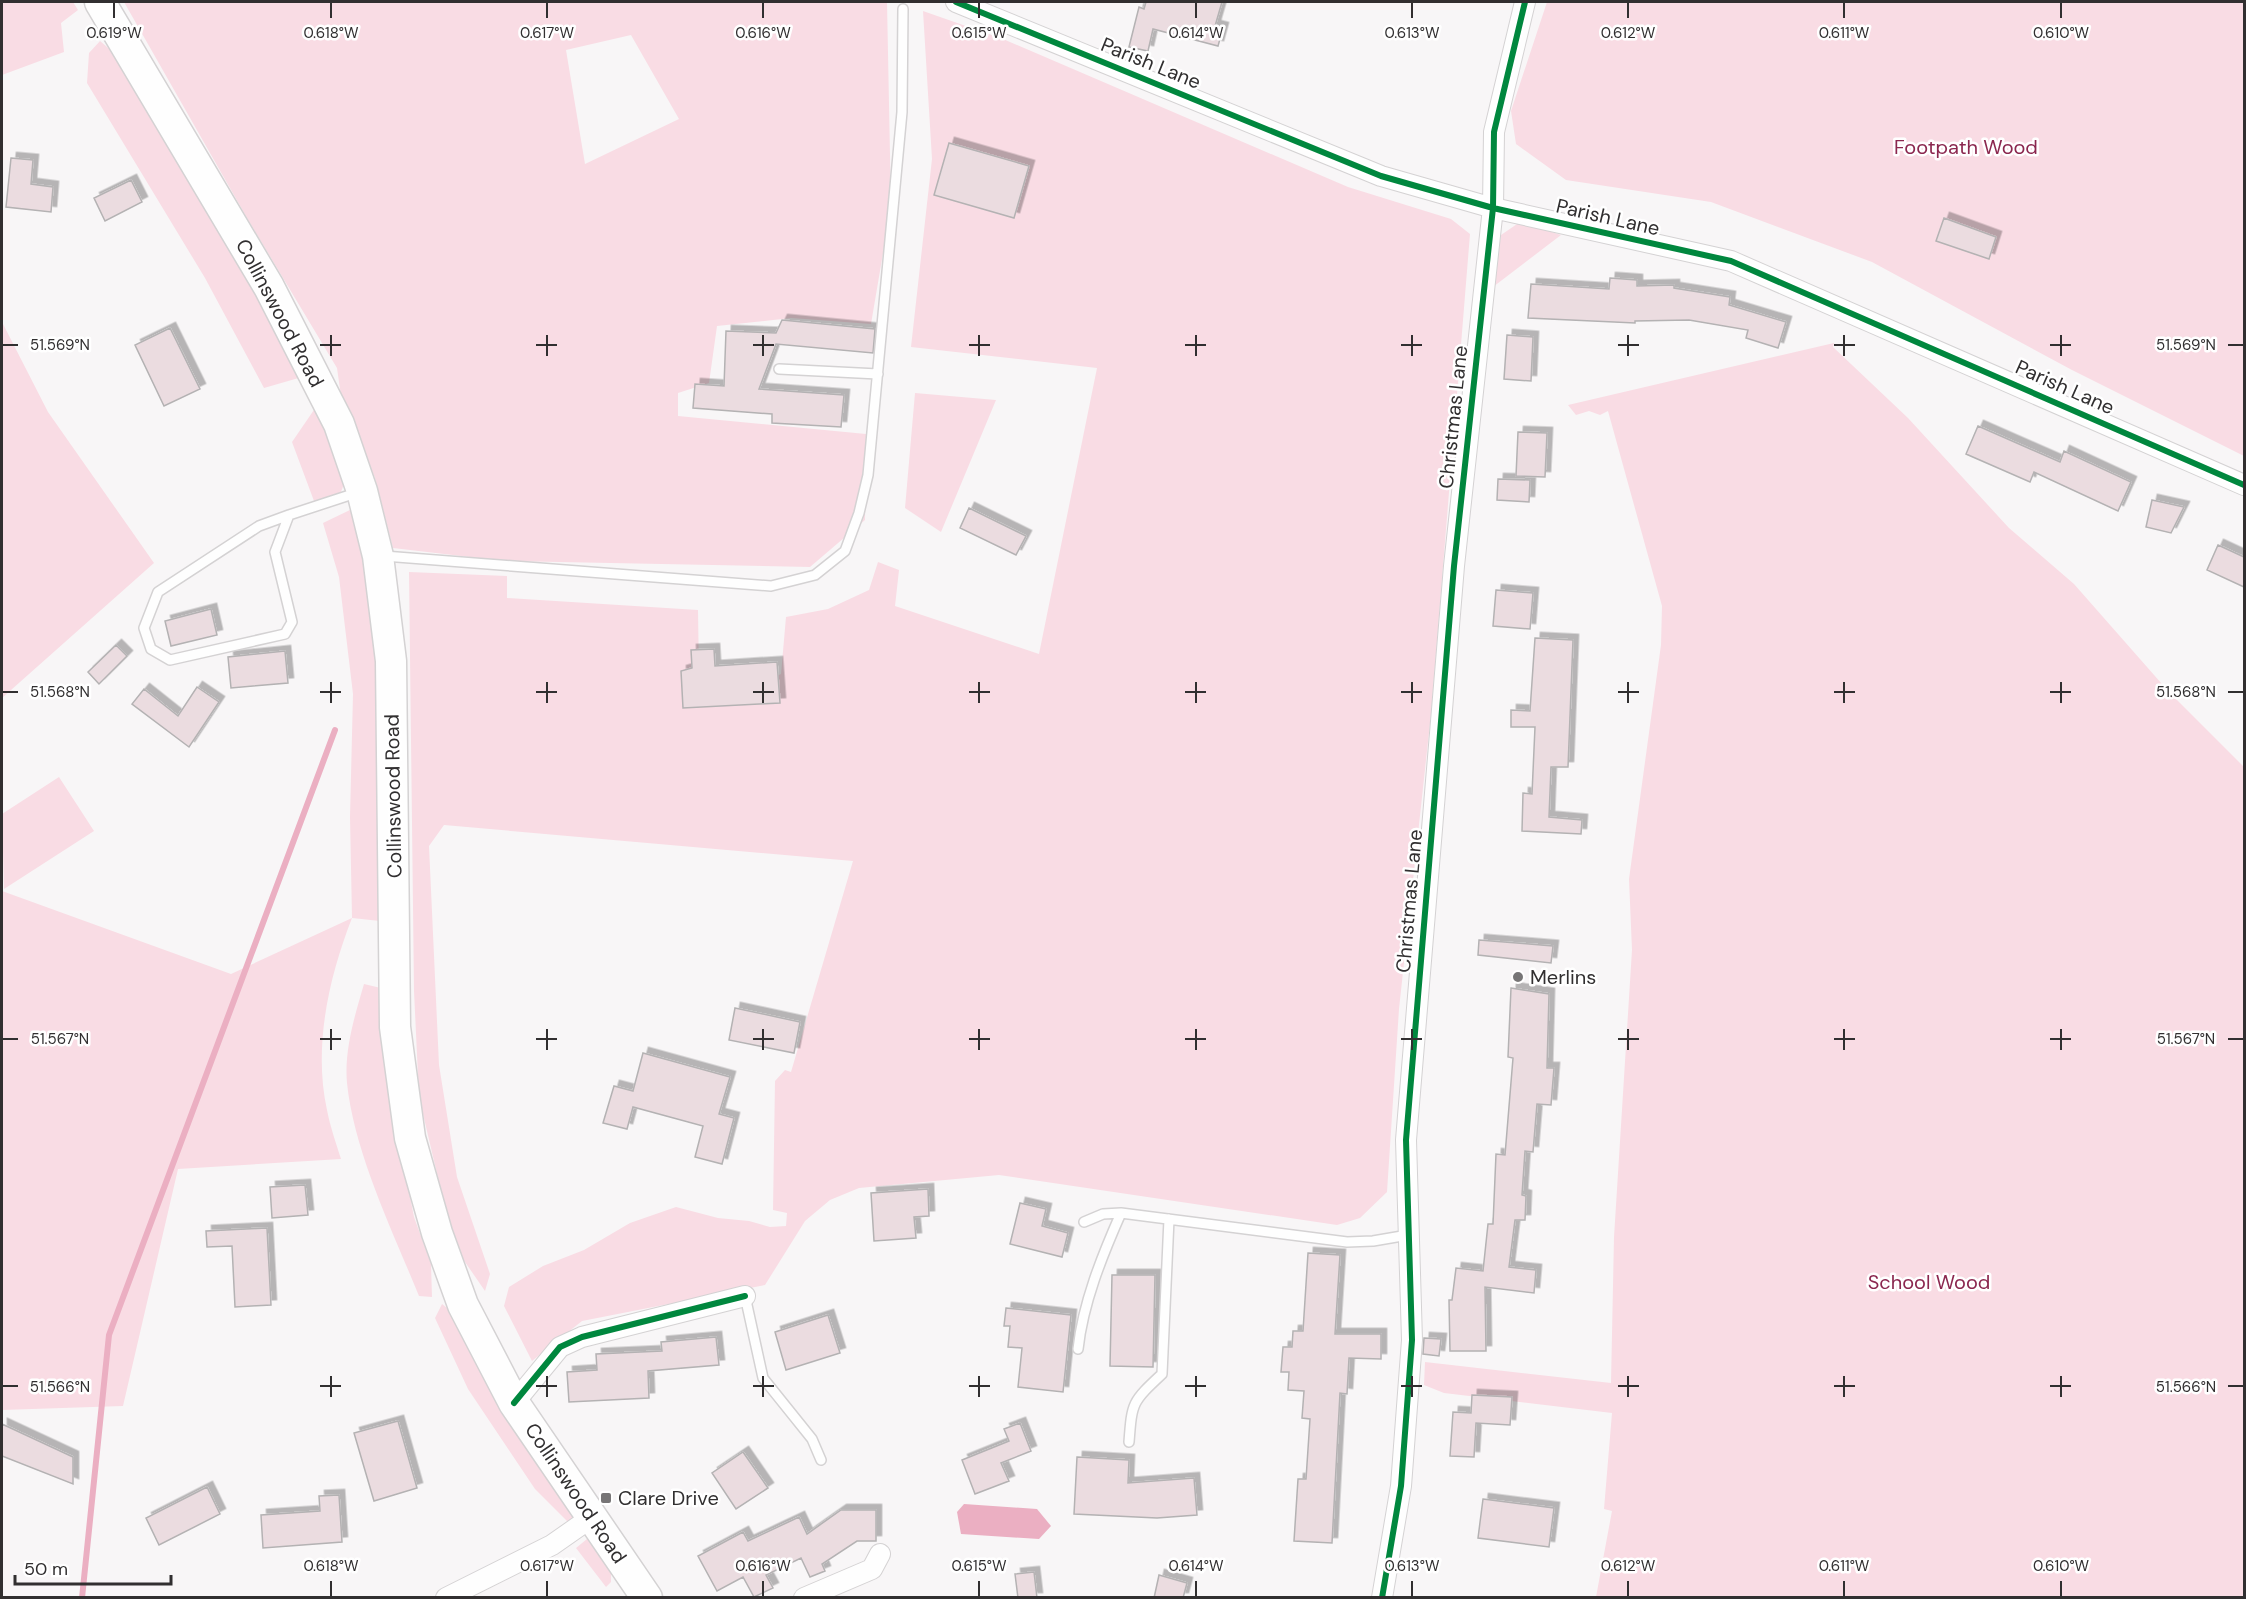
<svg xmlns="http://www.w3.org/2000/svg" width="2246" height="1599" font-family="'DM Sans',sans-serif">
<defs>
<filter id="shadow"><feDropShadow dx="5.5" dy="-5.5" stdDeviation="0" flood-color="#0004"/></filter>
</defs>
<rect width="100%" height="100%" fill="#f8f6f7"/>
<path fill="#f9dce4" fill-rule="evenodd" d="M2 2H73L78 10 61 23 64 52 2 75Z
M124 2H887L891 206 871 324 791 318 717 326 709 383 678 393V416L866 434 865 520 810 567 504 561 393 548 375 478 341 396 337 368 247 218ZM631 35 679 119 585 164 566 50Z
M1547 2H2244V456L2072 370 1872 262 1711 202 1566 180 1516 144 1511 111Z
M923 11 1003 39 1348 187 1451 219 1470 234 1431 714 1399 1009 1387 1192 1360 1218 1337 1225 999 1175 859 1188 830 1200 805 1221 765 1285 582 1321 532 1361 504 1306 509 1287 543 1266 584 1250 630 1223 676 1207 718 1218 749 1221 770 1227 786 1226 787 1213 773 1210 775 1081 785 1070 791 1072 853 861 444 825 429 846 439 1065 457 1177 490 1274 485 1291 454 1246 419 1097 414 991 409 572 507 576V598L698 610 699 675 770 679 781 674 786 617 828 609 869 590 878 562 899 570 895 606 1039 654 1097 368 911 347 932 159Z
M100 41 113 52 192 175 302 377 264 388 205 278 87 83 89 53Z
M1520 222 1561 235 1489 290 1496 270 1501 235Z
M2 322 48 412 154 563 2 698Z
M1834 343 1833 347 1908 418 2009 528 2074 584 2169 692 2244 767V1597H1596L1612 1511 1604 1509 1612 1413 1444 1393 1424 1385 1425 1362 1611 1383 1614 1237 1632 950 1629 879 1661 645 1662 606 1608 411 1600 415 1589 411 1576 415 1568 405Z
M915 393 996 400 941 532 905 508Z
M318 404 345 482 340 494 314 501 292 442Z
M352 509 369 580 382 684 380 921 352 918C329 977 313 1046 327 1110 330 1126 336 1143 341 1159L178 1169 123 1406 2 1410V891L231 974 352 918 350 817 353 694 339 577 323 523Z
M59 777 94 831 4 889 2 814Z
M364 984 385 989 395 1119 414 1217 431 1264 432 1297 419 1296C393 1232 354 1152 347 1083 344 1050 355 1015 364 984Z
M442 1304 451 1311 469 1350 573 1516 569 1523 535 1489 468 1389 435 1318Z
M587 1539 611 1567V1582L606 1587 576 1548Z"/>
<path fill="#ebafc2" d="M964 1504 1037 1509 1051 1526 1039 1539 961 1534 957 1512Z"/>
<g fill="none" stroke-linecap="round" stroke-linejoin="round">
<path stroke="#ebafc2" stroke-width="6" d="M82 1598 109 1335 335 730"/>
</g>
<path fill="#ebdce0" stroke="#b4b2b3" stroke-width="1.5" filter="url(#shadow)" d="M1146 2H1222L1215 26 1223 28 1218 46 1153 29 1148 51 1129 47 1139 7 1144 9Z
M949 143 1029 166 1014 218 934 195Z
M11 158 33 160 31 184 53 187 51 212 6 207Z
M131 180 142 202 105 221 94 198Z
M1944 218 1996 237 1989 259 1936 241Z
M1610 278 1637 280V286L1674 285V288L1730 297 1729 305 1786 322 1778 348 1746 338 1748 330 1689 320 1635 321V323L1528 318 1531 284 1609 289Z
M782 320 875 329 873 353 776 344 759 389 844 395 841 427 772 423V414L693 408 695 384 724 386 726 331 776 333Z
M170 328 200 389 164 406 135 345Z
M1507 335 1533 337 1531 381 1504 379Z
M1978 426 2060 462 2064 451 2131 482 2118 511 2034 472 2030 482 1966 454Z
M1518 432 1547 433 1545 477 1516 476Z
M1498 479 1530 480 1529 502 1497 500Z
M2152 500 2184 507 2171 533 2146 527Z
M969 508 1026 536 1016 555 960 528Z
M2218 545 2244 557V587L2207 570Z
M1496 590 1533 593 1530 629 1493 626Z
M211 609 217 635 171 646 165 621Z
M1535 638 1573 640 1568 767H1551L1549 817 1582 820 1581 834 1522 831 1523 793 1532 794 1535 727H1511V710L1530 711Z
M116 645 127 656 99 684 88 672Z
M714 649 715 666 777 662 780 703 683 708 681 671 692 668 691 650Z
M285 651 288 683 231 688 228 657Z
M197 687 219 702 189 747 132 704 144 689 178 716Z
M1479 940 1553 946 1551 963 1478 955Z
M1511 988 1549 994 1547 1068H1554L1551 1105 1537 1104 1533 1152 1525 1151 1522 1195 1526 1196 1525 1220H1515L1509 1267 1536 1270 1534 1293 1485 1287 1486 1351H1450L1449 1300H1452L1456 1268 1483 1271 1488 1224H1493L1496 1154 1505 1155 1513 1058 1508 1057Z
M735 1008 800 1022 794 1053 729 1040Z
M643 1053 730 1077 719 1114 734 1118 722 1164 695 1157 703 1126 633 1107 627 1129 603 1123 614 1086 633 1091Z
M305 1185 308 1215 272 1218 270 1187Z
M928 1189 929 1216 914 1217 916 1238 874 1241 871 1193Z
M1020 1203 1046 1209 1042 1226 1068 1233 1062 1257 1010 1244Z
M267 1228 271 1305 235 1307 232 1246 207 1247 206 1231Z
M1308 1253 1340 1255 1335 1334H1381V1359L1349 1358 1347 1394 1340 1393 1332 1543 1294 1541 1298 1479H1306L1310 1419 1302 1418 1304 1391 1288 1390 1289 1372H1281L1283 1347H1292L1293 1331H1303Z
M1112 1275H1155L1153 1367 1110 1366Z
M1006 1308 1071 1315 1063 1392 1018 1387 1022 1348 1008 1347 1010 1326H1004Z
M828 1315 840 1353 786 1370 775 1332Z
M716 1337 719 1365 648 1371 649 1398 569 1402 567 1372 597 1370 596 1354 662 1351 661 1342Z
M1424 1338 1441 1339 1439 1356 1423 1354Z
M1472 1395 1512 1397 1510 1425 1476 1423 1474 1457 1450 1456 1453 1412 1471 1413Z
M398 1421 417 1488 374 1501 354 1433Z
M1020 1423 1031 1451 1001 1463 1009 1481 975 1494 962 1460 1009 1441 1004 1429Z
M2 1424 73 1457V1484L2 1456Z
M743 1452 768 1488 736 1509 712 1473Z
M1077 1457 1129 1460 1128 1483 1194 1478 1197 1515 1157 1518 1074 1514Z
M207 1487 220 1514 159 1545 146 1518Z
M339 1495 342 1542 263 1548 261 1515 320 1511 319 1496Z
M1483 1499 1554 1508 1549 1547 1478 1538Z
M841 1510H876V1541H857L822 1564 825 1571 810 1577 801 1558 766 1575 773 1588 754 1597 743 1577 717 1591 698 1556 743 1532 748 1541 799 1517 807 1534Z
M1034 1572 1037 1598H1018L1015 1574Z
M1159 1575 1187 1583 1183 1598H1154Z"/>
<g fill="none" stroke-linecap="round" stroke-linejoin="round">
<defs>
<path id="service" d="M779 369 878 374
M289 515 259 526 158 592 144 628 151 649 170 660 285 634 292 622 275 552 289 515 359 492
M384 556 771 586 815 575 845 551 859 513 868 475 902 112 903 9
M1084 1222 1103 1214 1121 1213 1347 1242 1373 1241 1408 1235
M745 1296 763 1378 812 1439 821 1460
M1078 1349C1083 1303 1102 1256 1121 1213
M1129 1442C1132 1402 1132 1402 1162 1374L1169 1219"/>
<path id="minor" d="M956 2 1381 176 1493 208 1731 261 2244 485
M514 1403 560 1347 582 1337 745 1296
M446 1598 552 1545 592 1517
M804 1598 872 1569 880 1554
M1382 1598 1401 1486 1412 1340 1406 1140 1454 566 1493 208 1494 132 1525 2"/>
<path id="primary" d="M100 2 269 287 339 424 362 491 378 556 391 661 395 1027 410 1138 437 1233 463 1305 514 1403 647 1598"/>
</defs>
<use href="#service" stroke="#d4d2d3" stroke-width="12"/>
<use href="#minor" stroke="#d4d2d3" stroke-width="22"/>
<use href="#primary" stroke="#d4d2d3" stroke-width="33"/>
<use href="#service" stroke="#fefefe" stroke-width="9"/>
<use href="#minor" stroke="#fefefe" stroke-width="20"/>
<use href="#primary" stroke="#fefefe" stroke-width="30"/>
<defs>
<path id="cycleway" d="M956 2 1381 176 1493 208 1731 261 2244 485
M514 1403 560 1347 582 1337 745 1296
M1382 1598 1401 1486 1412 1340 1406 1140 1454 566 1493 208 1494 132 1525 2"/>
</defs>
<use href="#cycleway" stroke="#fff" stroke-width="10"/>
<use href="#cycleway" stroke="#00873e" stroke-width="6"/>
</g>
<path fill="none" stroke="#312f30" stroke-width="2" d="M114 3V18M331 3V18M547 3V18M763 3V18M979 3V18M1196 3V18M1412 3V18M1628 3V18M1844 3V18M2061 3V18M331 335V356M547 335V356M763 335V356M979 335V356M1196 335V356M1412 335V356M1628 335V356M1844 335V356M2061 335V356M3 345H18M320 345H341M536 345H557M753 345H774M969 345H990M1185 345H1206M1401 345H1422M1618 345H1639M1834 345H1855M2050 345H2071M2228 345H2243M331 682V703M547 682V703M763 682V703M979 682V703M1196 682V703M1412 682V703M1628 682V703M1844 682V703M2061 682V703M3 692H18M320 692H341M536 692H557M753 692H774M969 692H990M1185 692H1206M1401 692H1422M1618 692H1639M1834 692H1855M2050 692H2071M2228 692H2243M331 1029V1050M547 1029V1050M763 1029V1050M979 1029V1050M1196 1029V1050M1412 1029V1050M1628 1029V1050M1844 1029V1050M2061 1029V1050M3 1039H18M320 1039H341M536 1039H557M753 1039H774M969 1039H990M1185 1039H1206M1401 1039H1422M1618 1039H1639M1834 1039H1855M2050 1039H2071M2228 1039H2243M331 1376V1397M547 1376V1397M763 1376V1397M979 1376V1397M1196 1376V1397M1412 1376V1397M1628 1376V1397M1844 1376V1397M2061 1376V1397M3 1386H18M320 1386H341M536 1386H557M753 1386H774M969 1386H990M1185 1386H1206M1401 1386H1422M1618 1386H1639M1834 1386H1855M2050 1386H2071M2228 1386H2243M331 1581V1596M547 1581V1596M763 1581V1596M979 1581V1596M1196 1581V1596M1412 1581V1596M1628 1581V1596M1844 1581V1596M2061 1581V1596"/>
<g fill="#777576" stroke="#fff" stroke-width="2">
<circle cx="1518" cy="977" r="6"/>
<rect x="600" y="1492" width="12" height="12" rx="3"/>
</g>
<g text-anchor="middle" stroke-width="5" stroke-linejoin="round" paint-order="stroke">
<g font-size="20" fill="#312f30" stroke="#fff">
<text transform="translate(1151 63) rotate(22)" y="7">Parish Lane</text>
<text transform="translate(1608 217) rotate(13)" y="7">Parish Lane</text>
<text transform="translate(280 313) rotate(62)" y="7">Collinswood Road</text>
<text transform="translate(2065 387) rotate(24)" y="7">Parish Lane</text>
<text transform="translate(1453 417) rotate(-84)" y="7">Christmas Lane</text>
<text transform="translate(393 796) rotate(-91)" y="7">Collinswood Road</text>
<text transform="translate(1409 901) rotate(-85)" y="7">Christmas Lane</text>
<text transform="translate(576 1493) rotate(56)" y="7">Collinswood Road</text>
</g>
<g font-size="20" fill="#8b274f" stroke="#fff">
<text x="1966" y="154">Footpath Wood</text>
<text x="1929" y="1289">School Wood</text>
</g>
<g font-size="20" fill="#312f30" stroke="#fff" text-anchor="start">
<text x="1530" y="984">Merlins</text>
<text x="618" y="1505">Clare Drive</text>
</g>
</g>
<g font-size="15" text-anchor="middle" fill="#312f30" stroke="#fff" stroke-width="5" stroke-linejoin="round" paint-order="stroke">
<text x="114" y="38">0.619°W</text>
<text x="331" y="38">0.618°W</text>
<text x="547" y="38">0.617°W</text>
<text x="763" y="38">0.616°W</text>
<text x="979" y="38">0.615°W</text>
<text x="1196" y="38">0.614°W</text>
<text x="1412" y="38">0.613°W</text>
<text x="1628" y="38">0.612°W</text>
<text x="1844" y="38">0.611°W</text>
<text x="2061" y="38">0.610°W</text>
<text x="60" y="350">51.569°N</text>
<text x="2186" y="350">51.569°N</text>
<text x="60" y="697">51.568°N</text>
<text x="2186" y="697">51.568°N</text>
<text x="60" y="1044">51.567°N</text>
<text x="2186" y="1044">51.567°N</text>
<text x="60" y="1392">51.566°N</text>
<text x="2186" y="1392">51.566°N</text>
<text x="331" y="1571">0.618°W</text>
<text x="547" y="1571">0.617°W</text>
<text x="763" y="1571">0.616°W</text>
<text x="979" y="1571">0.615°W</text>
<text x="1196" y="1571">0.614°W</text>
<text x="1412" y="1571">0.613°W</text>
<text x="1628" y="1571">0.612°W</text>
<text x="1844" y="1571">0.611°W</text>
<text x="2061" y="1571">0.610°W</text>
</g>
<rect width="2246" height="1599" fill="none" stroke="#312f30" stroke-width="6"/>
<path d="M15 1575v9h156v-9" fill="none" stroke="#312f30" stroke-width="3"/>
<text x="24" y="1575" font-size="18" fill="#312f30" stroke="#ffffff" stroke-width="4.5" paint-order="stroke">50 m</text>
</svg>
